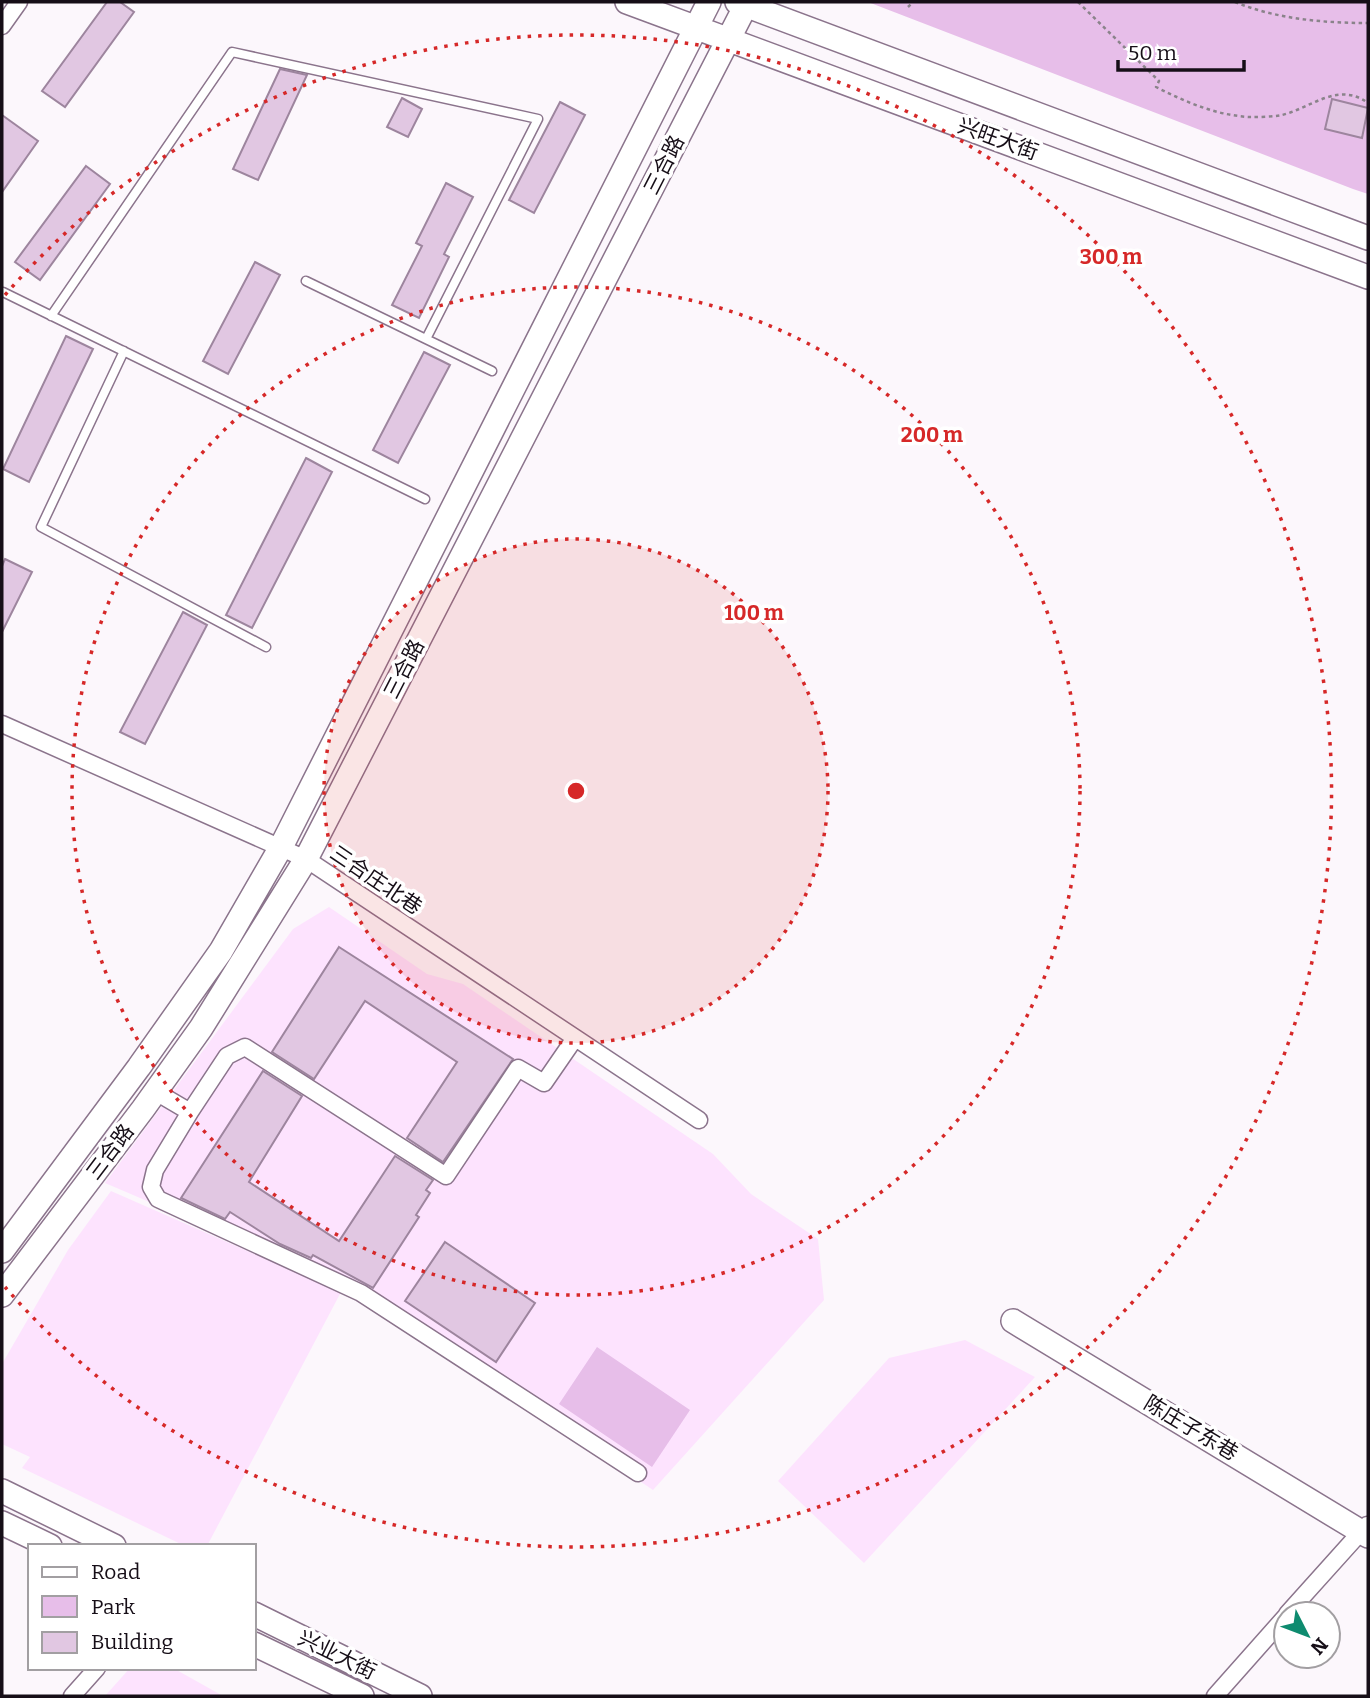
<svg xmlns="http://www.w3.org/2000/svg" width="1370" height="1698" font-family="Bitter,'Noto Sans SC',serif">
<rect width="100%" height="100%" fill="#fcf7fc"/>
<path fill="#fde3fe" d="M329 907 427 974 463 984 713 1154 751 1194 818 1239 824 1300 653 1490 351 1288 105 1183 293 929Z
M111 1191 341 1292 207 1546H185L22 1468 30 1457 2 1444V1364L68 1250Z
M965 1340 1035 1377 864 1563 778 1481 889 1358Z
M130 1668H173L223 1696H105Z"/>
<path fill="#e7bee9" d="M868 2H1368V194L1353 189Z
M597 1347 690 1410 652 1467 559 1404Z"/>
<path fill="#e1c7e2" stroke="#9d859e" stroke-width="2" d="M107 2H120L134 12 65 107 42 91Z
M280 69 307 75 258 180 233 169Z
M402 98 422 109 408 137 387 127Z
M1332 99 1368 108 1362 138 1325 129Z
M560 102 585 115 534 213 509 200Z
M2 115 38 141 2 192Z
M86 166 110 184 40 280 15 262Z
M446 183 473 197 444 254 449 257 419 318 392 305 422 246 416 243Z
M255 262 280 275 228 374 203 361Z
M66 336 93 349 29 482 3 469Z
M424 352 450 365 398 463 373 450Z
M306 458 332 472 252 628 226 615Z
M5 559 32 572 2 632V566Z
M183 612 207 625 145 744 120 732Z
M339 947 513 1059 443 1162 407 1138 457 1062 365 1001 314 1079 272 1052Z
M263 1071 302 1096 249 1182 339 1241 395 1156 433 1180 426 1190 430 1193 416 1215 419 1217 373 1288 313 1255 311 1258 280 1244 230 1212 225 1219 181 1198Z
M445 1242 535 1303 496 1362 405 1301Z"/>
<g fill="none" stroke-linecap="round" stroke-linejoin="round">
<defs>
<path id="lane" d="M306 281 492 371
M3 292 425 499
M51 316 232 52 538 119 426 339
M124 351 41 527 266 647"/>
<path id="street" d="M2 26 19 2
M2 724 306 859 699 1120
M156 1092 190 1112 155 1170 151 1187 158 1199 361 1293 638 1473
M190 1112 227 1056 245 1047 446 1176 518 1068 544 1083 575 1038
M1287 1614 1367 1525
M72 1696 97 1668
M1215 1696 1286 1616"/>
<path id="secondary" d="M627 2 1368 277
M737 2 1368 238
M2 1251 139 1067 221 951 281 847 709 2
M2 1295 143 1109 201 1028 306 859 746 5
M1013 1321 1368 1536
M2 1491 114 1546
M2 1523 50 1546
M254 1614 420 1696
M254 1644 362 1696"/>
</defs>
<use href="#lane" stroke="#8b748c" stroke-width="11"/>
<use href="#street" stroke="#8b748c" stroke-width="19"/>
<use href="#secondary" stroke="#8b748c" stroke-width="26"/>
<path stroke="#8a838a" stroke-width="2.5" stroke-dasharray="3.5 3.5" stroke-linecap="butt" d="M1078 2 1159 81 1156 87C1186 102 1215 115 1249 117 1259 117 1272 117 1282 115 1311 108 1338 81 1368 103
M1235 2C1276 19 1324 23 1368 23
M908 7 913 2"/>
<use href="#lane" stroke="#fff" stroke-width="8"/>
<use href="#street" stroke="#fff" stroke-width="16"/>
<use href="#secondary" stroke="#fff" stroke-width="23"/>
</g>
<circle cx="576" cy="791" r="252" fill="#d62828" fill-opacity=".12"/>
<g fill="none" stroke="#d62828" stroke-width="3.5" stroke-dasharray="3.5 7">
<circle cx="576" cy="791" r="252"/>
<circle cx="576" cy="791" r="504"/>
<path d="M5 295A756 756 0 1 1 5 1287"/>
</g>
<g text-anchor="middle" stroke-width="7" stroke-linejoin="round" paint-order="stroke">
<g font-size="21" fill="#160e17" stroke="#fff">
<text transform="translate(998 139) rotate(20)" y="7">兴旺大街</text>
<text transform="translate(664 165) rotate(-63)" y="7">三合路</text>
<text transform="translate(404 669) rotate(-63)" y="7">三合路</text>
<text transform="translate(376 880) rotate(34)" y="7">三合庄北巷</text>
<text transform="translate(110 1152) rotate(-53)" y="7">三合路</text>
<text transform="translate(1191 1428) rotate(31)" y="7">陈庄子东巷</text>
<text transform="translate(337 1655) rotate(26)" y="7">兴业大街</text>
</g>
</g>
<circle cx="576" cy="791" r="10" fill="#d62828" stroke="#fff" stroke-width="3.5"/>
<g font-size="21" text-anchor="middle" font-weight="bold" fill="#d62828" stroke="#fff" stroke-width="7" stroke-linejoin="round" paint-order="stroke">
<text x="1111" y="264">300 m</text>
<text x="932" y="442">200 m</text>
<text x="754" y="620">100 m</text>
</g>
<rect width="1370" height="1698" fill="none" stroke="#160e17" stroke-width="7"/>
<rect x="28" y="1544" width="228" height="126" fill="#ffffff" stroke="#a29fa2" stroke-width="2"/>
<rect x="42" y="1567" width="35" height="10" fill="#ffffff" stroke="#a29fa2" stroke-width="2"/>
<text x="91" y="1579" font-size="21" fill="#160e17">Road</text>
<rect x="42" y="1596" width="35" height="21" fill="#e7bee9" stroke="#a29fa2" stroke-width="2"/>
<text x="91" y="1614" font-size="21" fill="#160e17">Park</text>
<rect x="42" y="1632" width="35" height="21" fill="#e1c7e2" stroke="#a29fa2" stroke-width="2"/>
<text x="91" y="1649" font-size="21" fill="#160e17">Building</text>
<g transform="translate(1307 1635) rotate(132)"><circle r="33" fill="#ffffff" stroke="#a29fa2" stroke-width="2"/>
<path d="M0-5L12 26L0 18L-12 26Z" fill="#0e8b6f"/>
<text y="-10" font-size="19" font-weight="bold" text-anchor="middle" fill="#160e17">N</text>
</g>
<path d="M1118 60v10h126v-10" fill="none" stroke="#160e17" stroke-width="3.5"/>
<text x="1128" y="60" font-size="21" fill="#160e17" stroke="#ffffff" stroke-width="5" paint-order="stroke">50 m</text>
</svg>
